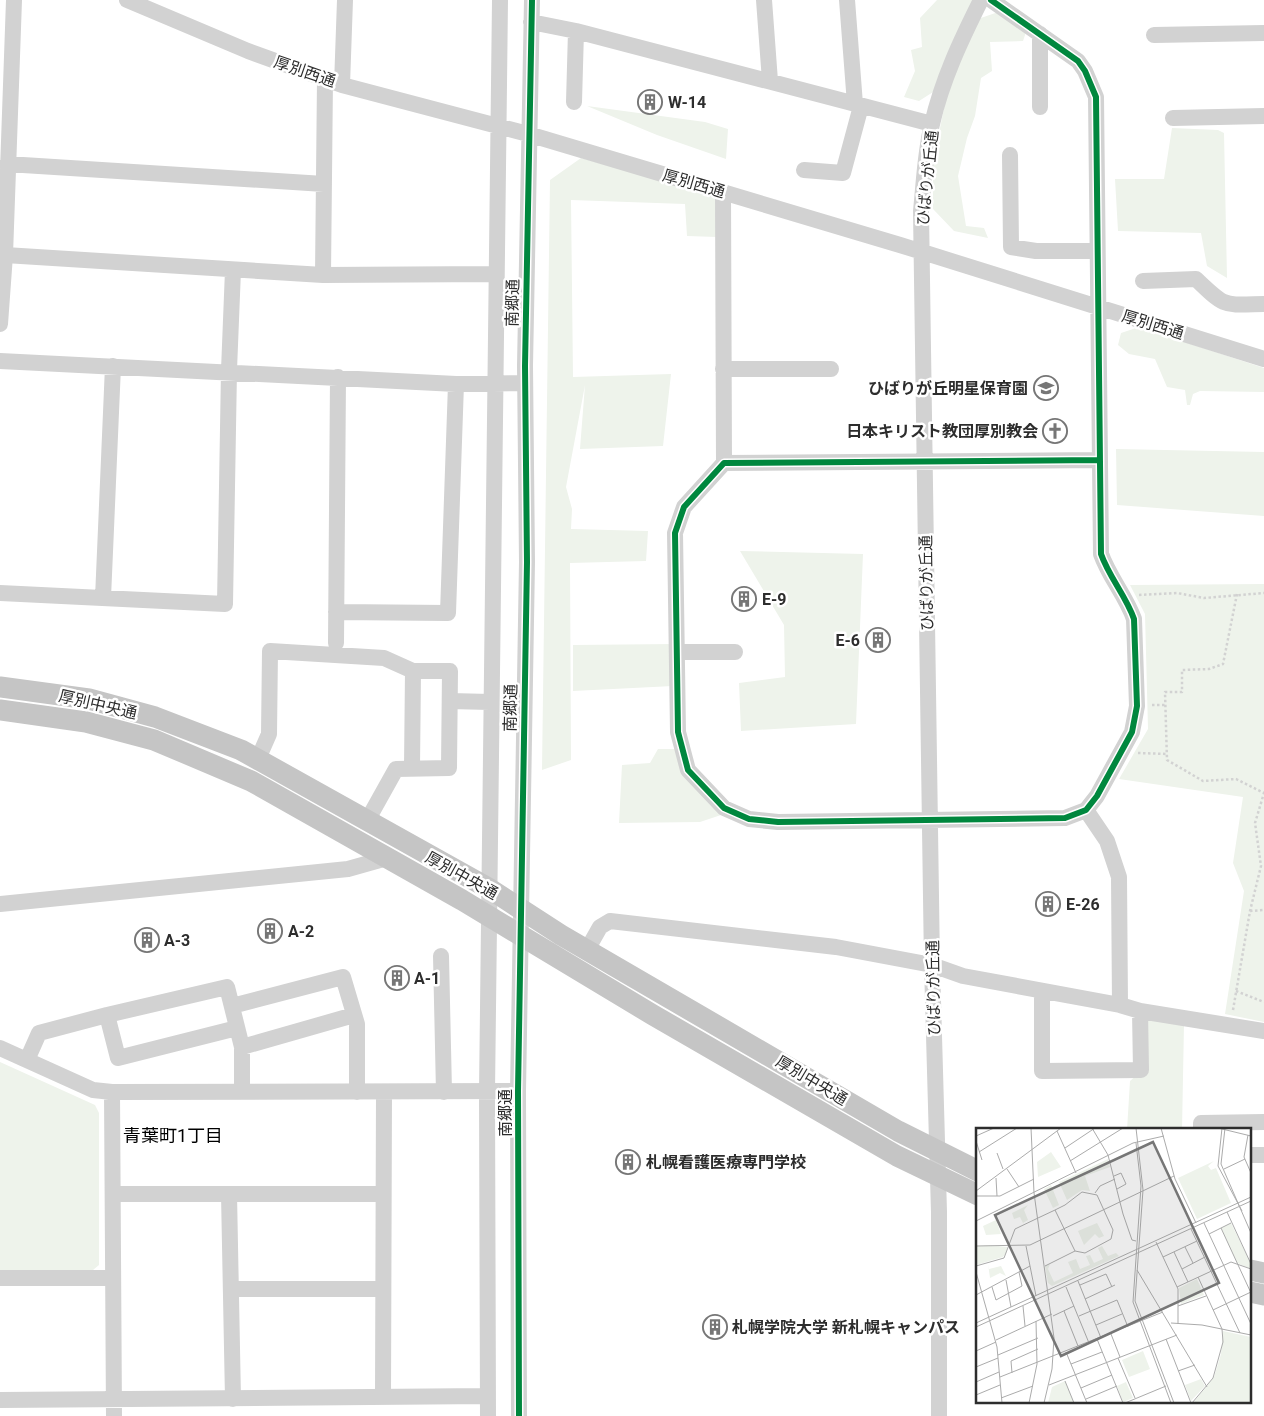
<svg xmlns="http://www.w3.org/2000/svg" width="1264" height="1416" font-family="Roboto,'Noto Sans JP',sans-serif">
<rect width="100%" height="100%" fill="#fff"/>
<path fill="#eef3eb" d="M937 0H977L941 87 919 101 904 97 915 71 911 50 922 47 920 18Z
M1004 10 1026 32 1023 41 990 42 992 71 981 78 975 116 967 138 958 176 966 226 984 228 988 238 954 231 933 209V162L948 89 978 19Z
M587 106 705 122 728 129 726 159 657 135Z
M1172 128 1218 130 1224 133 1227 278 1207 266 1201 233 1118 231 1115 179H1164Z
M581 158 718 196 717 237 687 236 685 204 571 200 573 377 671 374 663 446 580 449 585 385 566 487 572 509 571 529 648 531 646 561 570 563 571 760 542 770 550 180Z
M1139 327 1264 368V392L1200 391 1193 394 1190 405H1187L1185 390 1167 387 1155 359 1129 354 1118 345 1121 333Z
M1116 449 1264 452V516L1117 505Z
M740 551 863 554 856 724 741 731 739 683 785 677 784 625Z
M1264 584V1022L1225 1014 1244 891 1233 863 1243 797 1119 779 1148 729 1145 614 1130 585Z
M674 644 673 686 573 691V645Z
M658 749H677L724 814 700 822 619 823 622 765 650 763Z
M1144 1016 1184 1024 1182 1130H1127L1130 1081 1145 1068Z
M0 1062 95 1105 99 1113V1265L93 1270H0Z"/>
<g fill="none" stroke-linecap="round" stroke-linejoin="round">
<path stroke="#d2d2d2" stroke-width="2.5" stroke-dasharray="2.5 2.5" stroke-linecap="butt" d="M1237 594 1223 664 1209 669 1182 670V692H1165L1167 760 1203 781 1236 779 1264 793
M1139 595 1177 593 1204 598 1264 593
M1152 705H1165
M1138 753 1167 754
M1250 911 1264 910
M1236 991 1264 1002
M1233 1010 1250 911 1261 866 1255 823 1264 793"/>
<path stroke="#d2d2d2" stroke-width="16" d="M127 0 248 51 342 85 528 134 900 245 1264 359
M764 0 770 81
M847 0 855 104
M991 0 1078 61 1085 71 1096 97C1097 249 1100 402 1101 554 1109 577 1126 596 1134 619L1137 706 1132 732 1097 796 1086 810 1065 818 778 822 749 819 724 808 688 770 678 732 675 533 684 507 724 463 1100 460
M531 22 576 31 932 124
M1154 35 1264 33
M342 85 345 0
M574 102 576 31
M1040 107V34
M1173 118 1264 116
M1010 155 1011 247 1036 251H1097
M7 164 324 184
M804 170 843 173 861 106
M723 192 724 463
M5 255 323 275 495 274
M323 275 325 79
M1143 281 1196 279C1226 308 1223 305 1264 304
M0 324 5 255 14 0
M0 361 456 384 525 383
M723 369H831
M0 593 225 604 229 370 233 270
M103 598 113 366
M336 612 448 613 456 384
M336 643 338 377
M677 652H735
M450 701 490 702
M258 759 269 734 270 651 384 658 413 671 412 768
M1086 810 1107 841 1119 877 1120 1005
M367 821 396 769 449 768 450 671H413
M0 904 348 869 387 858
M587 950 600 927 610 921 836 947 932 965 963 976 1120 1005 1140 1011 1264 1031
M441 956 444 1092
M1042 991V1071L1141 1070 1140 1011
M232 1006 343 977 357 1024V1092
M107 1015 227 987 242 1047V1091
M242 1047 354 1015
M0 1048 93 1090 112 1092 518 1091
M27 1060 39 1033 107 1015 118 1058 237 1028
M112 1092 114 1416
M1201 1130V1123L1264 1122
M1250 1155H1264
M113 1194H382
M229 1194 233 1399
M0 1278H112
M231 1289H382
M383 1397 384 1092
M0 1400 487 1396
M488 1416 487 1092 500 0
M519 1416 518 1091 527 562 525 366 532 0
M939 1416V1212L932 965 921 211C924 182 925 152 932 124 942 80 961 40 981 0"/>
<path stroke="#c5c5c5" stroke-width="21" d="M0 687 89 699 155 717 241 750 490 889 561 935 898 1131 978 1171
M0 710 86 722 154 740 251 781 462 900 653 1015 897 1156 978 1195
M1250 1270 1264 1273
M1250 1292 1264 1295"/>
<defs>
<path id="cycleway" d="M991 0 1078 61 1085 71 1096 97C1097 249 1100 402 1101 554 1109 577 1126 596 1134 619L1137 706 1132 732 1097 796 1086 810 1065 818 778 822 749 819 724 808 688 770 678 732 675 533 684 507 724 463 1100 460
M519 1416 518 1091 527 562 525 366 532 0"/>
</defs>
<use href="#cycleway" stroke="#fff" stroke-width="9"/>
<use href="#cycleway" stroke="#00873e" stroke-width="6"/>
</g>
<defs>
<symbol id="building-ring" viewBox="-11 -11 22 22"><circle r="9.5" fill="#fff" stroke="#767676" stroke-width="1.5"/><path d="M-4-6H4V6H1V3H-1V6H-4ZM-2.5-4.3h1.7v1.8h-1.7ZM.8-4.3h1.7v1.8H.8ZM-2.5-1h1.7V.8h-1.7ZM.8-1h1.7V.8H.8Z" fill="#767676"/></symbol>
<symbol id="school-ring" viewBox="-11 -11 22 22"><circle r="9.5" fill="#fff" stroke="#767676" stroke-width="1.5"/><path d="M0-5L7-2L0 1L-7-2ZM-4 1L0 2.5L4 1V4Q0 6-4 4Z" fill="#767676"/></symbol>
<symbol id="church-ring" viewBox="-11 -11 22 22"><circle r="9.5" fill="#fff" stroke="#767676" stroke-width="1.5"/><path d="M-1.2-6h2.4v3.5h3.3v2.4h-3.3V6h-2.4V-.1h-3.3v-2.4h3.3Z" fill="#767676"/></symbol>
</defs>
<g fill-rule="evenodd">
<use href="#building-ring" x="636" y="88" width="28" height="28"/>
<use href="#school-ring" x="1032" y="374" width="28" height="28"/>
<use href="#church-ring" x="1041" y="417" width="28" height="28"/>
<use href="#building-ring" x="730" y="585" width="28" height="28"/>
<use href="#building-ring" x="864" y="626" width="28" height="28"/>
<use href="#building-ring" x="1034" y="890" width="28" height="28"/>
<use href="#building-ring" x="256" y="917" width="28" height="28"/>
<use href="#building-ring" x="133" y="926" width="28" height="28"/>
<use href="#building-ring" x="383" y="964" width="28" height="28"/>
<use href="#building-ring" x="614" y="1148" width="28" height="28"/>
<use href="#building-ring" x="701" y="1313" width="28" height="28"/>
</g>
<g text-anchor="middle" stroke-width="5" stroke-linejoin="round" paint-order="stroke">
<g font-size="16" fill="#2d2d2d" stroke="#fff">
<text transform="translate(305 71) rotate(19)" y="6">厚別西通</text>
<text transform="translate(927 178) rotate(-84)" y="6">ひばりが丘通</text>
<text transform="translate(694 183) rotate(16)" y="6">厚別西通</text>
<text transform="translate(512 303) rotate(-89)" y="6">南郷通</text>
<text transform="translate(1153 324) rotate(17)" y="6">厚別西通</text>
<text transform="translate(926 583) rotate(-91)" y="6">ひばりが丘通</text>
<text transform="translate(98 704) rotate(13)" y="6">厚別中央通</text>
<text transform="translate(510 708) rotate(-89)" y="6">南郷通</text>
<text transform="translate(462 875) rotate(29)" y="6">厚別中央通</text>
<text transform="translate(933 988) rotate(-91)" y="6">ひばりが丘通</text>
<text transform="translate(812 1080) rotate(31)" y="6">厚別中央通</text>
<text transform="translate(505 1113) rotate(-90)" y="6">南郷通</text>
</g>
<g font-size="16" font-weight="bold" fill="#2d2d2d" stroke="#fff" text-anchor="start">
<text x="668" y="108">W-14</text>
<text x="1028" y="394" text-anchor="end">ひばりが丘明星保育園</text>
<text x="1038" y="437" text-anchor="end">日本キリスト教団厚別教会</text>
<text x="762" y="605">E-9</text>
<text x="860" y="646" text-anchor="end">E-6</text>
<text x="1066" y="910">E-26</text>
<text x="288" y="937">A-2</text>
<text x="164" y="946">A-3</text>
<text x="414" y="984">A-1</text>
<text x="646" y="1168">札幌看護医療専門学校</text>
<text x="732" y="1333">札幌学院大学 新札幌キャンパス</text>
</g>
<g font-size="18" fill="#000" stroke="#fff">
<text x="173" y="1142">青葉町1丁目</text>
</g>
</g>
<g transform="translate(976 1128)">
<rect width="275" height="275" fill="#fff"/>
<path d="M75 24 85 39 62 49 61 34ZM132 31 134 39 109 48 114 63 106 62 91 72 83 54ZM238 33 232 38 235 42 240 40 255 75 221 91 202 50ZM75 57 83 77 77 80 68 61ZM52 77 48 82 52 92 47 95 44 89 38 91 36 85ZM20 92 25 106 10 107 7 98ZM121 95 128 108 123 110 119 106 108 117 102 103ZM255 95 275 136V141L261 135 245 100ZM13 117 31 119V124L27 129 0 137V118ZM126 118 132 128 140 125 143 128 76 158 72 155 69 138 74 136 72 141 78 154 97 145 92 134 100 131 104 141 114 137 110 128 114 127 118 135 127 131 122 120ZM12 136 13 141 25 138 30 148 24 145 14 150ZM221 151 228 167 205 176 203 160ZM247 203 275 209V275H217L238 249 245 226ZM167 223 174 241 153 249 146 232ZM225 251 229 258 215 273 209 257ZM89 253 98 275H72L76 259ZM150 254 157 270 147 274 141 258Z" fill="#eef3eb"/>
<path fill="none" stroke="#ababab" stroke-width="1" d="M55 0 58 65 78 210 76 241 68 275M116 0 132 27 147 86 156 112 160 113M160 0 167 62 159 173 198 275M185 0 199 51 220 95M242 0 275 8M246 0 242 38 266 83M249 0 245 36 275 105M81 3 100 45M272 7 268 29 275 45M0 8 18 0M0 13 6 32M160 15 165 58 157 174 195 275M89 20 119 0M3 24 41 0M21 25 27 41M94 33 147 0M31 41 43 59M248 41 269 31M138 48 145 45 150 56 141 61M20 50 21 68M0 63 85 0M119 65 124 58 139 51M0 68H24L58 51M251 84 275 136M0 93 157 15 188 8M228 95 275 196M245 100 275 165M215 101 264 205M233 106 255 95M180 114 202 161V196M0 118 54 117 198 48M50 118 60 168M209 119 217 135M198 124 212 154M187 129 221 113M0 138 28 130 39 101 62 90 79 82 89 77 106 64 121 67 137 102 135 111 109 125 99 123 79 82M69 138 99 123M206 141 229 129M161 142 231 259M0 144 21 219 26 275M30 152 35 179M102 153 125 210M104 157 130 146 136 159M16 159 20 172 46 158 43 144M90 159 113 215M201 159 255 134 275 141M0 167 54 138M109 171 139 157M47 178 49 198M202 178 230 168M237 182 275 164M88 183 102 218M77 188 98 178M103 188 141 172 152 199M0 195 275 69M195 195 226 197 275 207M120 197 146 186M0 199 275 73M135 206 144 229M121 211 147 275M190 211 215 275M20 212 76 186M0 223 20 214M90 224 111 275M22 227 62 210M142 230 159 270M95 236 126 224M0 239 22 230M202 243 219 237M36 245 35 233 62 221M24 249 187 184M89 253 98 275M0 254 23 244M73 257 201 207M105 260 136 247M0 267 24 257M25 270 57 258M110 271 141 258M53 275 61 236 60 193M149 275 190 258M216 275 237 250 247 214 246 201 222 149"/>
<path fill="#767676" fill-opacity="0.15" stroke="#767676" stroke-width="2.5" d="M177 14 243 155 85 228 19 87Z"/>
<rect width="275" height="275" fill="none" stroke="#2d2d2d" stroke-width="2.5"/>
</g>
</svg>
